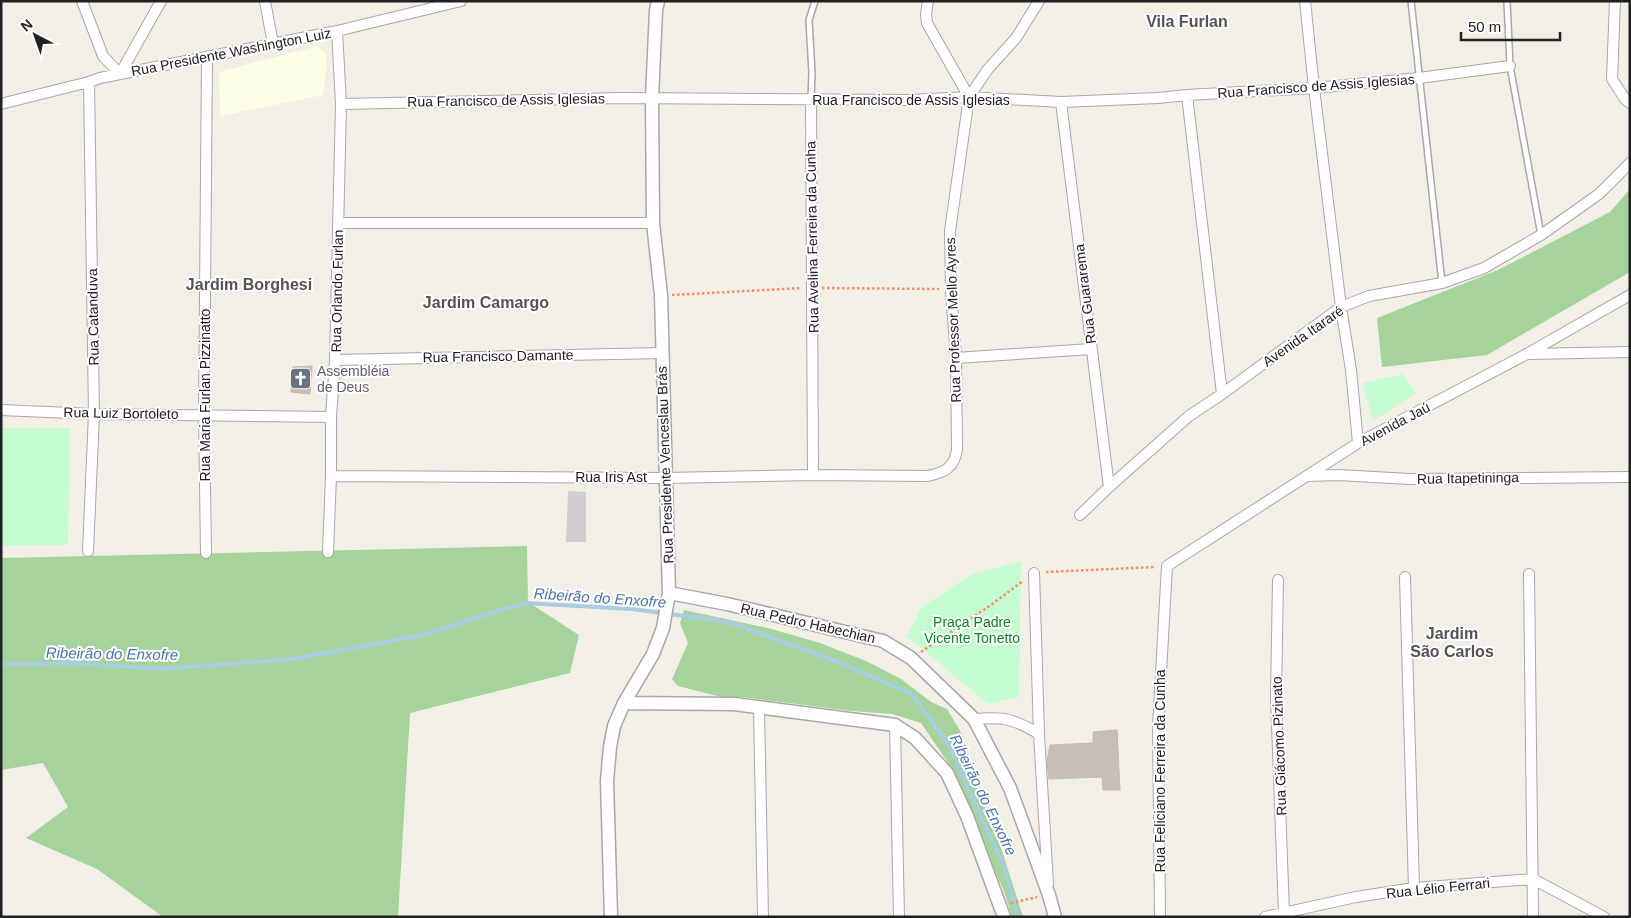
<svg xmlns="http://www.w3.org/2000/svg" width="1631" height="918" font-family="Arial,sans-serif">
<rect width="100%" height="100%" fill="#f2efe7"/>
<path fill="#fcffe3" d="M317 46 325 53 327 66 323 95 220 116 219 72Z"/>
<path fill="#cfcfcf" d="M568 491 586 492V542H566Z"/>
<path fill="#a5d39b" d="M1630 189V272L1487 355 1382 367 1377 318 1498 270 1610 212Z
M527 546 528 602 579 635 570 673 410 713 398 917H161L159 914 97 869 26 838 68 807 43 763 1 770V558Z
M684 610 768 628 820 643 866 661 901 679 931 702 947 709 963 736 968 763 1003 854 1023 917H1012L1004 891 959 795 953 770 921 723 892 714 851 711 742 697 729 699 678 686 672 679 688 643 680 623Z"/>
<path fill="#c4fccf" d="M1403 374 1416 393 1373 421 1363 383Z
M1 428H70L68 545 1 546Z
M1021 561 1019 697 988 704 907 636 922 607 970 575Z"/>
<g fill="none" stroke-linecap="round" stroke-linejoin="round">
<path stroke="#a6cde1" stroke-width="4" d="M1 664 72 663 162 669 293 659 423 635 524 603 632 609 729 622 836 661 912 694 948 744 1005 869 1018 917"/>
</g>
<path fill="#c7bfb6" stroke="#c4b8a9" d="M312 366 310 394 291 392 293 367Z
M1117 730 1120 790H1103L1102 777 1049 779 1047 761 1050 745 1093 743V732Z"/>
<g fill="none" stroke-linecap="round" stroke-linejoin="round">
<defs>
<path id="service" d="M1411 1 1442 283
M1507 1 1510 66 1541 235
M811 100 812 73 809 20 815 1"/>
<path id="minor" d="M82 1 103 56 120 74 161 1
M265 1 273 44
M1305 1 1314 88 1341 307 1351 370 1358 443
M1615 1 1612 79 1625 99 1630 103
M1187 95 1222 394
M969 97 988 69 1016 38 1039 1
M811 100 813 475
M1061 102 1109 487
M1 104 89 82 100 78 337 31 461 1
M341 104 621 98 910 100 969 97 1061 102 1158 98 1187 95 1314 88 1419 78 1510 66
M338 223H653
M1529 354 1630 352
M956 358 1091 349
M335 360 662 353
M1 410 94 414 331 417
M331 476 665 478 813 475 927 476C944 473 954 468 957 450L956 358 951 290 950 231 969 97 927 23 926 14 928 1
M1308 476 1338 475 1410 479 1630 477
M1080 515 1109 487 1189 416 1222 394 1341 307 1369 296 1442 283 1484 268 1541 235 1599 194 1630 163
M88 551 94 414 89 82
M328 552 331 476V417L335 360 341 104 337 31
M206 553 204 414 207 57
M1034 573 1039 734 1048 884
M1529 574 1533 917
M1405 577 1414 888
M1278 580 1276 697 1284 913
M759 708 763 917
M974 719C1003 717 1013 718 1039 734
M895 725 899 917
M1160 917 1158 726 1167 566 1358 443 1525 355 1630 295
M1265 917 1356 897 1414 888 1533 879 1604 917"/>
<path id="tertiary" d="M669 593 727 604 883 641 911 658 974 719 1010 788 1049 895 1055 917
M624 703 734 704 895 725 915 738 947 773 967 816 1004 917
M611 917 607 781 610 747 614 726 624 703 653 654 663 628 669 593 661 295 653 223 652 98 656 10 658 1"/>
</defs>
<use href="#service" stroke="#a8a8a8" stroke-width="8"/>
<use href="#minor" stroke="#a8a8a8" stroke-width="12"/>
<use href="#tertiary" stroke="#a8a8a8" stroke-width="15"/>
<path stroke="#ff8a6b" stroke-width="2.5" stroke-dasharray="2.5 2.5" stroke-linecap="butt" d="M822 288 939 289
M672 295 802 288
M1046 572 1155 567
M921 652 991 605 1023 581
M1011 903 1037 897"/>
<use href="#service" stroke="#fff" stroke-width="5"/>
<use href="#minor" stroke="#fff" stroke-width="10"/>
<use href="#tertiary" stroke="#fff" stroke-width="12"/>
</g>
<defs>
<symbol id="church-square" viewBox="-11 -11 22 22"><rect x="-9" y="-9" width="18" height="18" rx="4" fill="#6b7280" stroke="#fff"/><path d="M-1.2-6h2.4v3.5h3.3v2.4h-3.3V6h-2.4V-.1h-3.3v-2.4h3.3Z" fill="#fff"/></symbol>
</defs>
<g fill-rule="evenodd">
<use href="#church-square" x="288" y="366" width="25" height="25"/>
</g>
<g text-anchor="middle" stroke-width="4" stroke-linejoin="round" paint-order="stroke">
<g font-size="14" fill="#212121" stroke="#fff">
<text transform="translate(231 52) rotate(-11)" y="5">Rua Presidente Washington Luiz</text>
<text transform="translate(1316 86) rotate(-4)" y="5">Rua Francisco de Assis Iglesias</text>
<text transform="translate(506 100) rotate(-1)" y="5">Rua Francisco de Assis Iglesias</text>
<text x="911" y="105">Rua Francisco de Assis Iglesias</text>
<text transform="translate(812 237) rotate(-91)" y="5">Rua Avelina Ferreira da Cunha</text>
<text transform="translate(337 291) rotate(-89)" y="5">Rua Orlando Furlan</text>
<text transform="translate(1085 294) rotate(-97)" y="5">Rua Guararema</text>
<text transform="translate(93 317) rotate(-91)" y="5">Rua Catanduva</text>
<text transform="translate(953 320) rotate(-92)" y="5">Rua Professor Mello Ayres</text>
<text transform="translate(1303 336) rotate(-35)" y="5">Avenida Itararé</text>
<text transform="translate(498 356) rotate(-1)" y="5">Rua Francisco Damante</text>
<text transform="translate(205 395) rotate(-90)" y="5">Rua Maria Furlan Pizzinatto</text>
<text transform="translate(121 413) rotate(1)" y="5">Rua Luiz Bortoleto</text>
<text transform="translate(1395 424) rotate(-28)" y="5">Avenida Jaú</text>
<text transform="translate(665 465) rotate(-92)" y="5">Rua Presidente Venceslau Brás</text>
<text x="611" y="482">Rua Iris Ast</text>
<text transform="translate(1468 478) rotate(-1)" y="5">Rua Itapetininga</text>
<text transform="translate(808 623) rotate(13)" y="5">Rua Pedro Habechian</text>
<text transform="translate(1279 746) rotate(-92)" y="5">Rua Giácomo Pizinato</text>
<text transform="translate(1160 771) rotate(-90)" y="5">Rua Feliciano Ferreira da Cunha</text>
<text transform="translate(1438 888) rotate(-6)" y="5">Rua Lélio Ferrari</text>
</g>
<g font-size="14" fill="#5b616d" stroke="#fff" text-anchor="start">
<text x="317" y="376">Assembléia<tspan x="317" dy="16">de Deus</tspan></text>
</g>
<g font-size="14" fill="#07871f" stroke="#fff">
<text x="972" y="627">Praça Padre<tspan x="972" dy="16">Vicente Tonetto</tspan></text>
</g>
<g font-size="15" font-style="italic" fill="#4873b6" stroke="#fff">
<text transform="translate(600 598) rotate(4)" y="5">Ribeirão do Enxofre</text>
<text transform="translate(112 654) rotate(1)" y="5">Ribeirão do Enxofre</text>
<text transform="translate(983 795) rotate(64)" y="5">Ribeirão do Enxofre</text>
</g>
<g font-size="16" font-weight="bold" fill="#545454" stroke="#fff">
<text x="1187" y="27">Vila Furlan</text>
<text x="249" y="290">Jardim Borghesi</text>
<text x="486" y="308">Jardim Camargo</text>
<text x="1452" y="639">Jardim<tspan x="1452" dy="18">São Carlos</tspan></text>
</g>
</g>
<rect width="1631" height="918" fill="none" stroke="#212121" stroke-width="5"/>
<g transform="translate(35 35) rotate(319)" stroke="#ffffff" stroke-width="4" paint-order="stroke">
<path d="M0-4L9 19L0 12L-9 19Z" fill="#212121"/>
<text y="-8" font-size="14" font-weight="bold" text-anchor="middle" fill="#212121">N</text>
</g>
<path d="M1461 32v8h99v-8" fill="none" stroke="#212121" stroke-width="2.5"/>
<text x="1468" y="32" font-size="15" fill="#212121" stroke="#ffffff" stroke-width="4" paint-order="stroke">50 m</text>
</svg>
